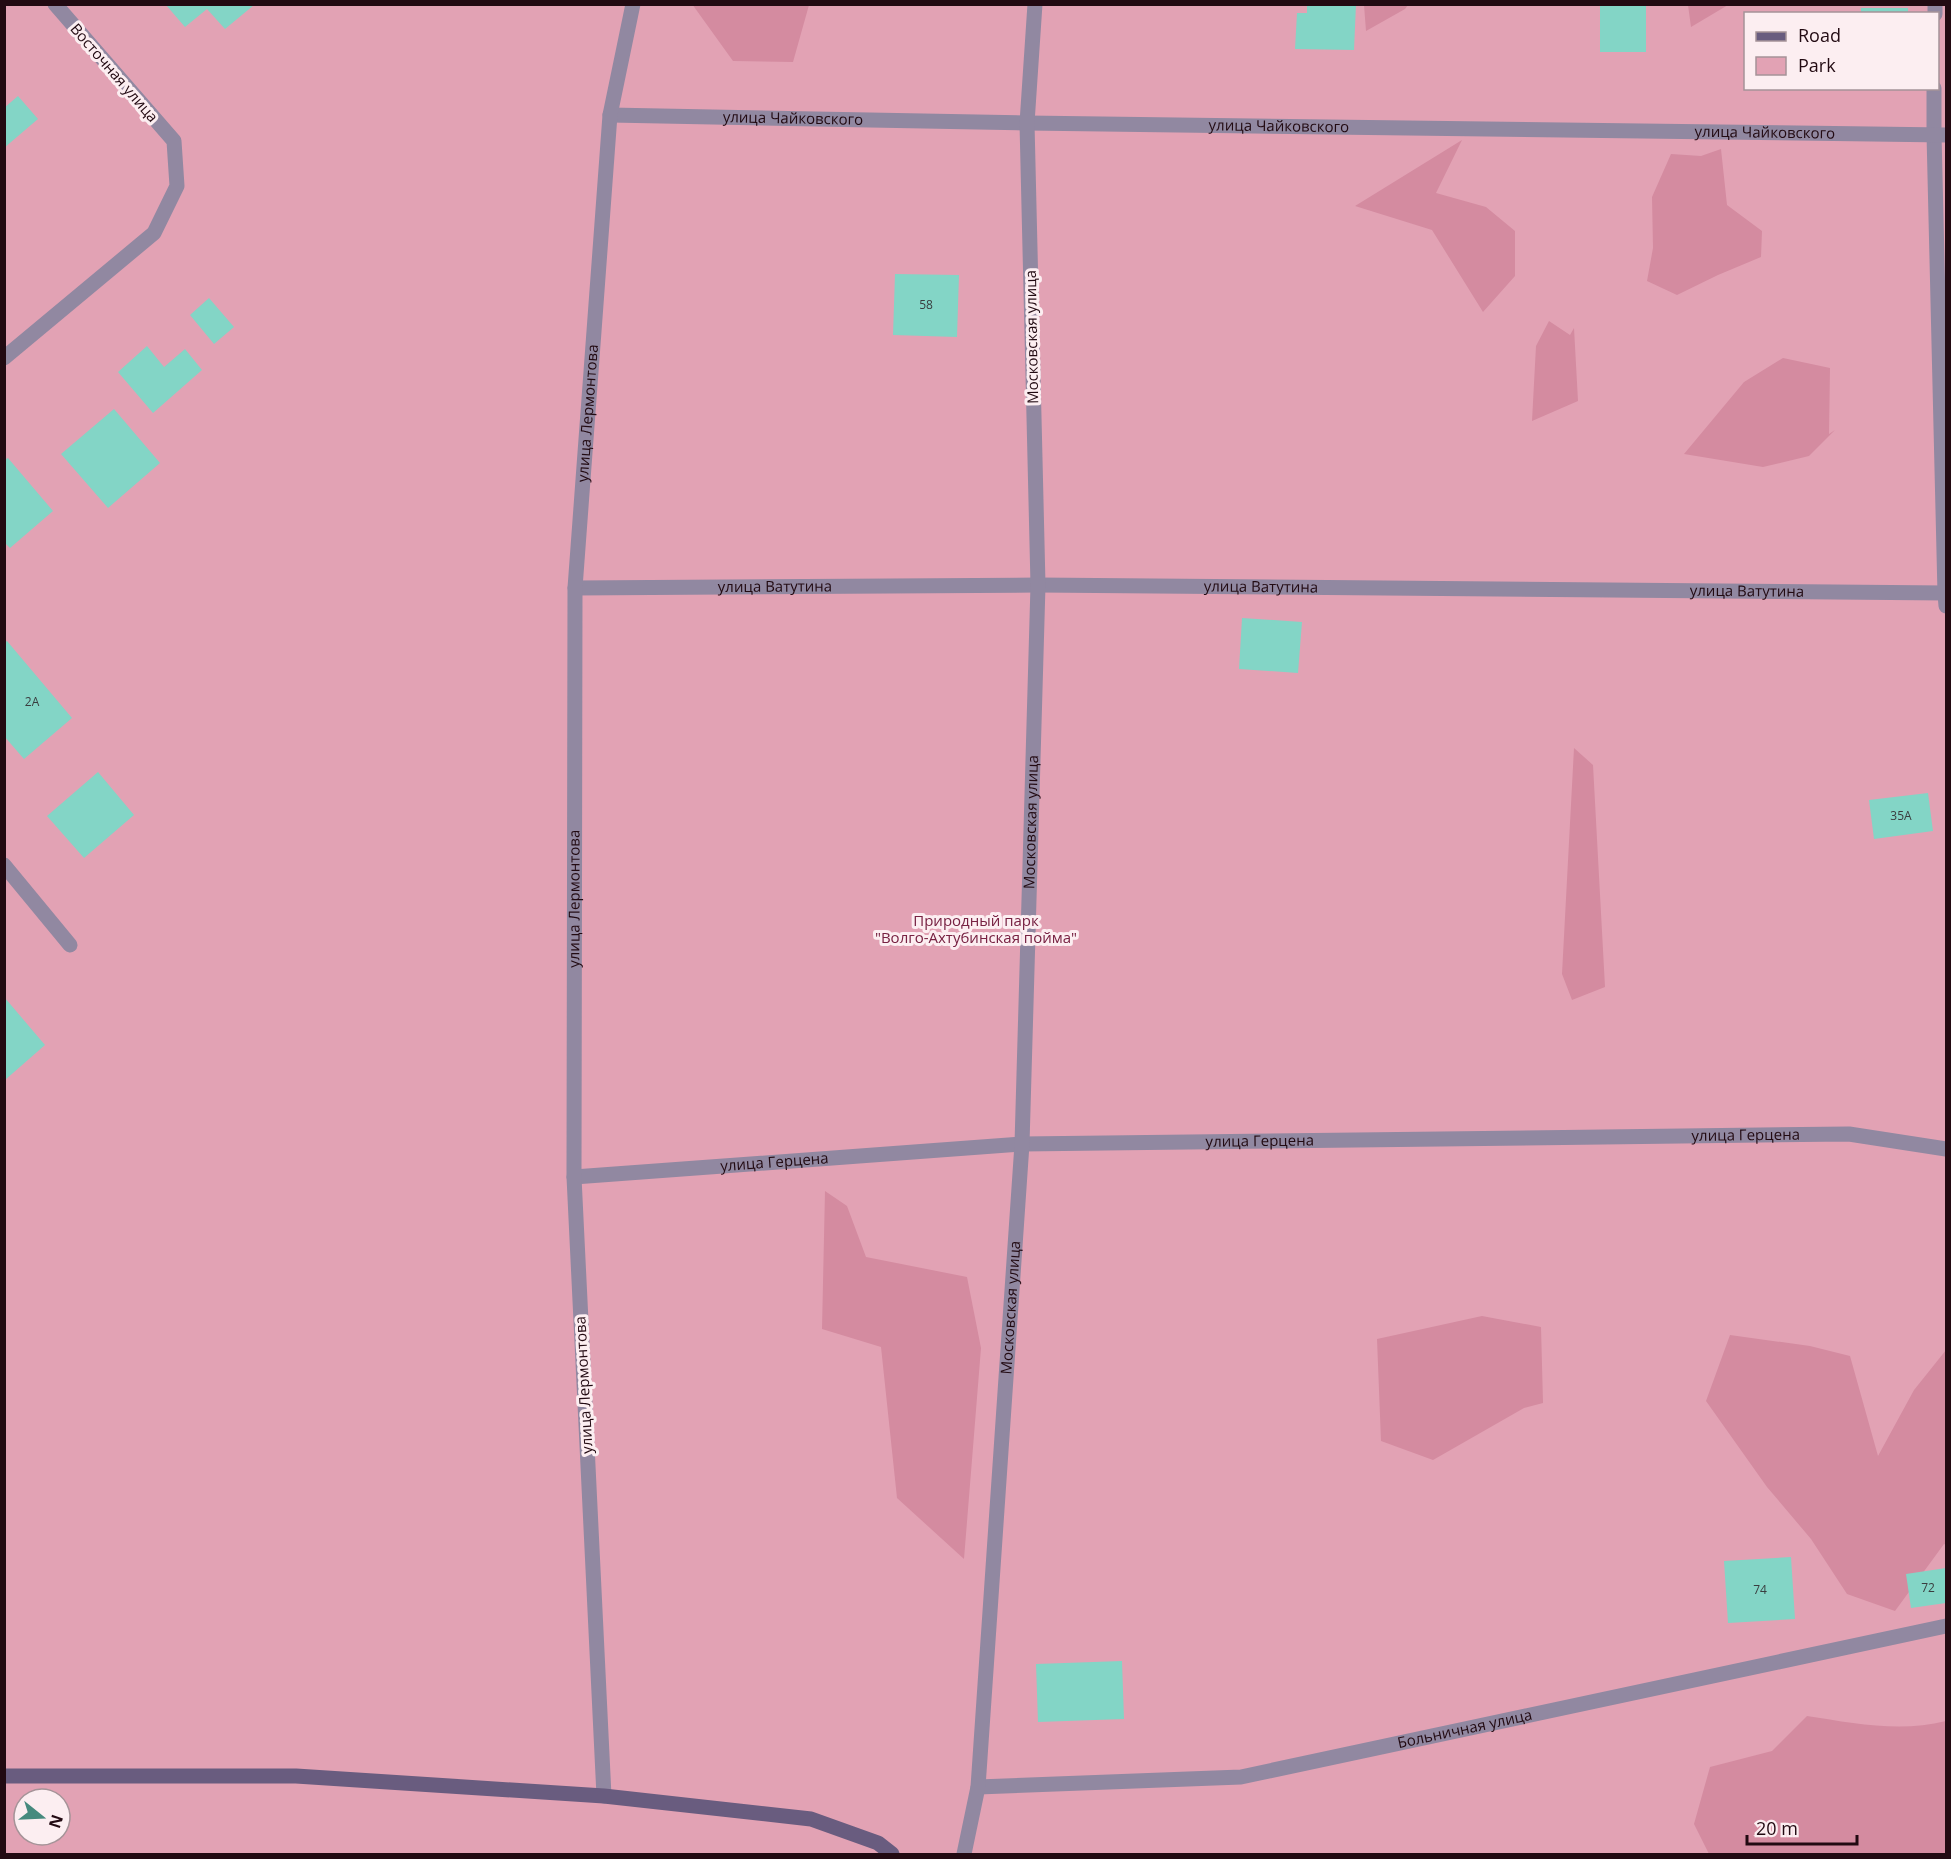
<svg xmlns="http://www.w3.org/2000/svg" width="1951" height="1859" font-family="'Open Sans',sans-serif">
<rect width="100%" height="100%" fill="#f9dce3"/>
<path fill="#e2a2b4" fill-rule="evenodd" d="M5 5H1946V1854H5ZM1746 14H1938V88H1746ZM24 1799H60V1835H24Z"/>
<path fill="#d48ba0" d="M692 4H809V5L793 62 733 61Z
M1364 5V4L1408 5 1405 9 1366 31Z
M1688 5V4L1728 5 1691 27Z
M1462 140 1436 193 1486 207 1515 231V276L1483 312 1432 230 1355 206Z
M1721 149 1727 205 1762 231 1761 257 1718 275 1677 295 1647 281 1653 248 1652 197 1671 154 1701 156Z
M1549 321 1570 335 1574 328 1578 401 1532 421 1536 346Z
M1783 358 1830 368 1829 434 1835 430 1809 456 1763 467 1684 454 1744 382Z
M1574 748 1593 765 1605 987 1572 1000 1562 974Z
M825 1191 847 1206 866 1257 967 1277 981 1348 964 1559 897 1498 881 1347 822 1329Z
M1482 1316 1541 1327 1543 1403 1524 1408 1433 1460 1381 1441 1377 1339Z
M1730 1335 1810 1346 1850 1356 1878 1456 1914 1390 1946 1350V1545L1944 1544 1895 1611 1847 1594 1811 1539 1767 1487 1706 1401Z
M1807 1716C1853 1723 1900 1733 1946 1721V1854H1709L1694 1824 1710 1767 1772 1751Z"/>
<path fill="#83d5c6" d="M1307 4H1356L1354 50 1295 49 1297 13H1307Z
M1600 4H1646V52H1600Z
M166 5H254L225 29 207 9 185 27Z
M1861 8H1908V14H1861Z
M18 96 38 119 4 148V108Z
M895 274 959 275 957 337 893 335Z
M209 298 234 327 214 344 190 315Z
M147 346 164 367 185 349 202 370 153 413 118 372Z
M114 409 160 463 108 508 61 454Z
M8 458 53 511 10 548 4 542V460Z
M1242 618 1302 622 1298 673 1239 669Z
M7 641 72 718 24 759 4 736V643Z
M98 772 134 815 84 858 47 816Z
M1928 793 1933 831 1874 839 1869 800Z
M5 998 45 1045 5 1080Z
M1791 1557 1795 1619 1728 1623 1724 1561Z
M1946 1568V1603L1911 1608 1906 1574Z
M1122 1661 1124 1719 1038 1722 1036 1664Z"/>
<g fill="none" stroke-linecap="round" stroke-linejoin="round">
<g stroke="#9188a1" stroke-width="15">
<path d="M1935 14V4"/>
<path d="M1934 88V134L1945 594 1946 606"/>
<path id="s1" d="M610 115 1027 123 1946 135"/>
<path d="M4 358 154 233 177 186 174 141 55 4"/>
<path id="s2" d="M575 588 1038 585 1946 593"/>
<path d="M4 865 70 945"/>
<path id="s3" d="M574 1177 1022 1144 1849 1134 1946 1149"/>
<path id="s4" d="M978 1787 1241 1777 1946 1626"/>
<path id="s5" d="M604 1796 574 1177 575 588 610 115 633 4"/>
<path id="s6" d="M964 1854 978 1787 1022 1144 1038 585 1027 123 1035 4"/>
</g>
<path stroke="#695c7f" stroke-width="15" d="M4 1776H296L604 1796 811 1819 878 1843 892 1854"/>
</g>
<g text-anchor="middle" stroke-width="6" stroke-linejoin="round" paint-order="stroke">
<g font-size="12" fill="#3a3d3f">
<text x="926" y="309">58</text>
<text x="32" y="706">2А</text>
<text x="1901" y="820">35А</text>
<text x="1928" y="1592">72</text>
<text x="1760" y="1594">74</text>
</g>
<g font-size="15" fill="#220a12" stroke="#fceef1">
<text transform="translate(114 73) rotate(49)" y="5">Восточная улица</text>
<text dy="5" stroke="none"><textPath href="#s1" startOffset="183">улица Чайковского</textPath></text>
<text dy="5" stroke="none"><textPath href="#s1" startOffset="669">улица Чайковского</textPath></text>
<text dy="5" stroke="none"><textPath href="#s1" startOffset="1155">улица Чайковского</textPath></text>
<text transform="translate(1032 337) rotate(-91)" y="5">Московская улица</text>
<text dy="5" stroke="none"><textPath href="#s5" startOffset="1384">улица Лермонтова</textPath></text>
<text dy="5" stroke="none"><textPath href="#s2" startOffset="200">улица Ватутина</textPath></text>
<text dy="5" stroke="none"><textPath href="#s2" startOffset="686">улица Ватутина</textPath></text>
<text dy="5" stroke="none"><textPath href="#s2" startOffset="1172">улица Ватутина</textPath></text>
<text dy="5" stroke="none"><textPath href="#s6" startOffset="1035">Московская улица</textPath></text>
<text dy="5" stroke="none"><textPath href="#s5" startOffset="898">улица Лермонтова</textPath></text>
<text dy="5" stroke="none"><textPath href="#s3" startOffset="1173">улица Герцена</textPath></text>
<text dy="5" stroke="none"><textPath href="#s3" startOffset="687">улица Герцена</textPath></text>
<text dy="5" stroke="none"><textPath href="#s3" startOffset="201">улица Герцена</textPath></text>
<text dy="5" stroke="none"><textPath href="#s6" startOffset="549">Московская улица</textPath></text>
<text transform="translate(584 1385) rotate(-93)" y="5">улица Лермонтова</text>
<text dy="5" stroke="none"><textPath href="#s4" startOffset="492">Больничная улица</textPath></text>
</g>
<g font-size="15" fill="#772142" stroke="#fceef1">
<text x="976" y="926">Природный парк<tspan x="976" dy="17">"Волго-Ахтубинская пойма"</tspan></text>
</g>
</g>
<rect width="1951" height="1859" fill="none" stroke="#220a12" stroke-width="12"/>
<rect x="1744" y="12" width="195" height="78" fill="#fceef1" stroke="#a59398" stroke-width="1.5"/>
<rect x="1756" y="32" width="30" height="9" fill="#695c7f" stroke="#a59398" stroke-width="1.5"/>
<text x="1798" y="42" font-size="18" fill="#220a12">Road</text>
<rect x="1756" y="57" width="30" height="18" fill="#e2a2b4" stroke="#a59398" stroke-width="1.5"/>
<text x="1798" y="72" font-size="18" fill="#220a12">Park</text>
<g transform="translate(42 1817) rotate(108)"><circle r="28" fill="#fceef1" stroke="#a59398" stroke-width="1.5"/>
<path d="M0-4.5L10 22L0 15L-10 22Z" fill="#468a7e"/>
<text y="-9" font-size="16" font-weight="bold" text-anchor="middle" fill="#220a12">N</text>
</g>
<path d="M1747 1835v9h110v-9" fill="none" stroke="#220a12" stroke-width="3"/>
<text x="1756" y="1835" font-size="18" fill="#220a12" stroke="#fceef1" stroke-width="4.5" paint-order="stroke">20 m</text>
</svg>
